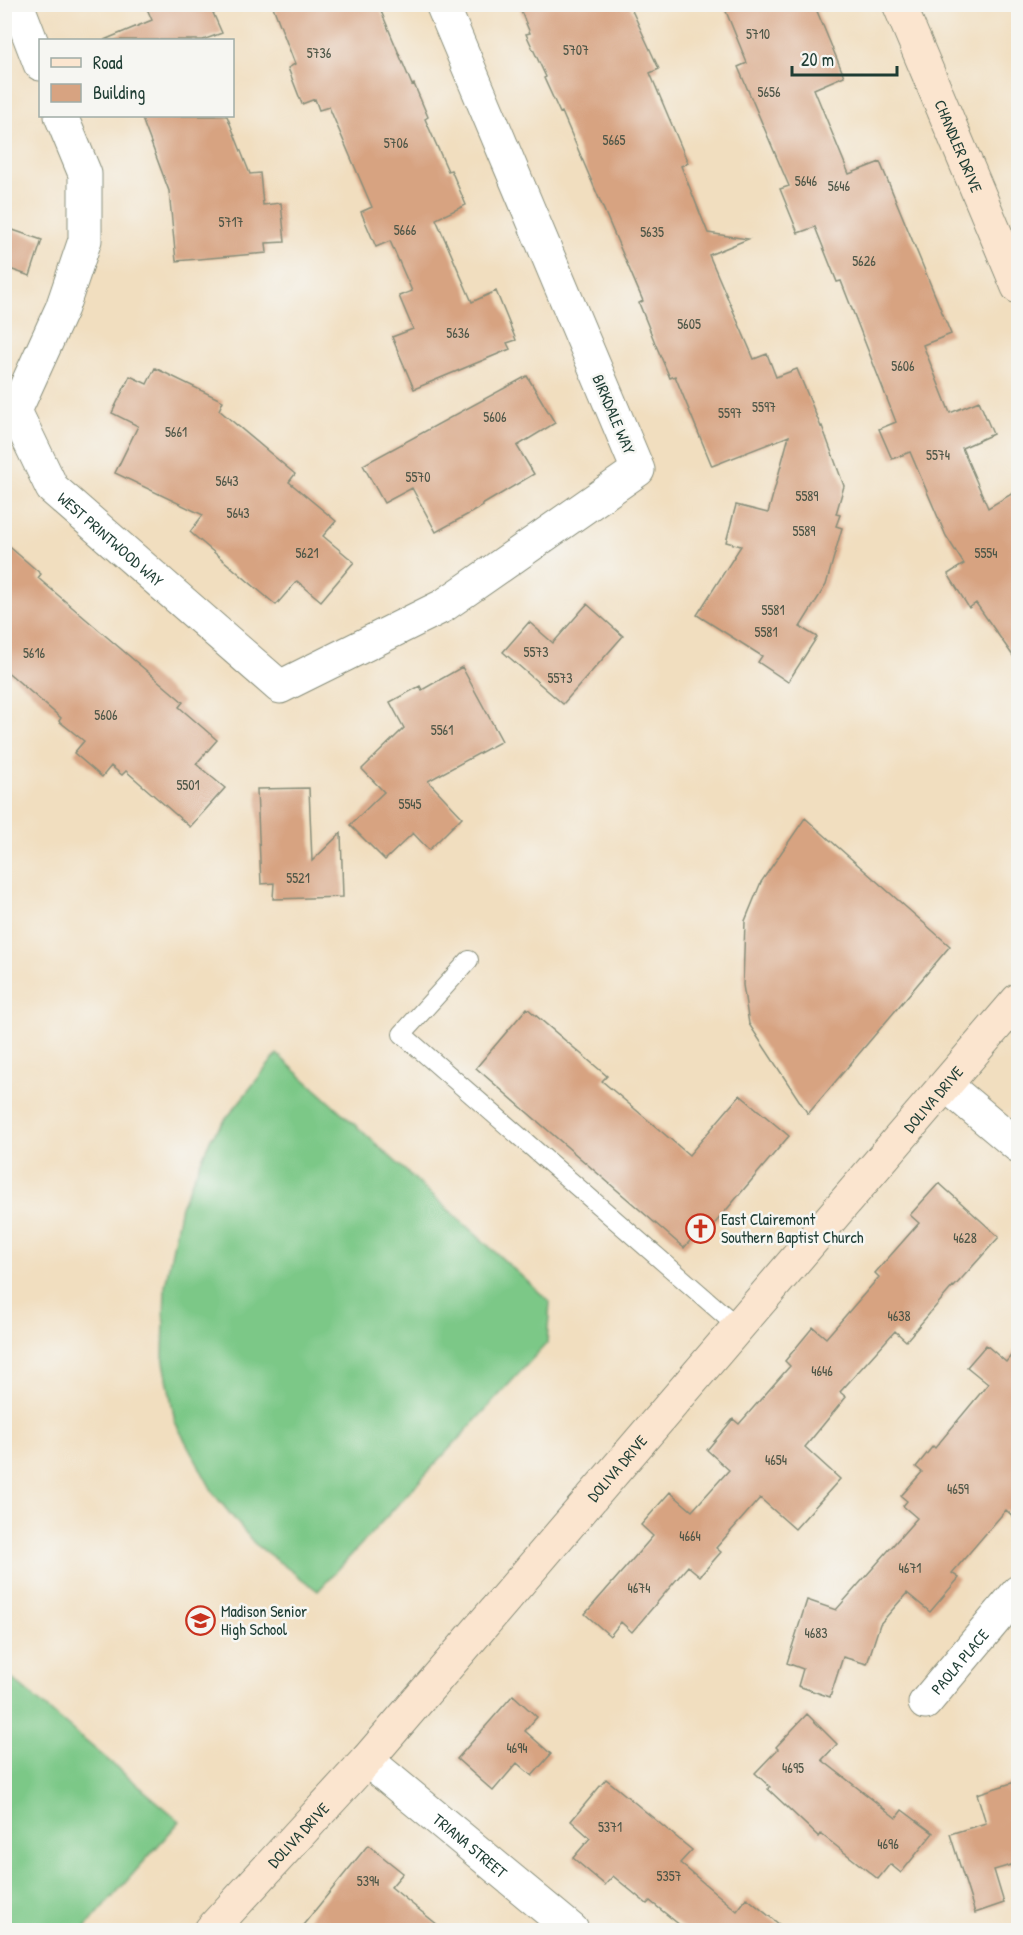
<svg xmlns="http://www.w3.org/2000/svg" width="1023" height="1935" font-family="'Patrick Hand',sans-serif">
<rect width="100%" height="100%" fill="#f6f6f2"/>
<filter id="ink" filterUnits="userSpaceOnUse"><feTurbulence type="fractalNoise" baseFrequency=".0167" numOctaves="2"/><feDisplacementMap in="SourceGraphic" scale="12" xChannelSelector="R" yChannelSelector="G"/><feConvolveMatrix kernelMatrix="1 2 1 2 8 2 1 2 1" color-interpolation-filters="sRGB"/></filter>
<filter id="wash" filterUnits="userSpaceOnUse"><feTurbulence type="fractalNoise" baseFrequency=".008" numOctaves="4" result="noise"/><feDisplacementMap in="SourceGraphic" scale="24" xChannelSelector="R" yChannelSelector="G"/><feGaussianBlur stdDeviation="1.35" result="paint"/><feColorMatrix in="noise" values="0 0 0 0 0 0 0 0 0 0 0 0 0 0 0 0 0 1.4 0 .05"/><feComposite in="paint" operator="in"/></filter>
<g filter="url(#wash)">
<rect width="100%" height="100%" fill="#f1debf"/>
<path fill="#7cc887" stroke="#4e825e" stroke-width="1.5" d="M277 1054 550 1302 547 1343 318 1591 254 1543 214 1494 175 1422 163 1356 165 1286 181 1206 211 1138Z
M4 1672 180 1821 83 1930H5Z"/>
<g id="blocks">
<path fill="#d7a381" d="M145 4H209L222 33 203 40H104L152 20Z
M272 4H378L412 85 414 84 428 117 425 119 448 171 451 170 466 205 436 219 472 302 496 291 516 340 507 343 510 349 414 389 392 337 413 329 399 296 412 291 390 241 376 247 361 212 372 207 329 107 319 110 315 99 302 104 288 68 295 64Z
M518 4H629L659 69 650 73 688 163 681 166 708 233 748 239 709 255 754 359 767 354 776 377 797 369 821 427 822 426 844 486 836 514 840 515 836 526 842 528 826 585 800 627 817 637 788 682 758 662 762 656 697 615 741 546 726 542 736 505 768 513 789 436 712 466 675 376 670 378 655 343 639 303 643 301 562 112 560 113 544 78 546 77 526 34 530 33Z
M723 4H814L844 76 814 89 849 174 880 162 951 334 923 345 950 413 979 401 993 434 962 448 988 508 1018 490V663L976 603 969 608 948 574 964 564 946 536 910 452 892 459 879 429 896 422 841 281 837 282 815 227 798 233 780 189 789 186 738 67 747 63Z
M141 116H227L250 174 260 173 263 205 281 203 285 242 266 243 267 253 176 261 169 191Z
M4 227 42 240 30 276 4 267Z
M155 368 223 401 219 410 295 474 289 482 336 521 323 536 354 562 321 601 297 581 276 605 190 532 203 515 115 473 138 426 112 413 130 376 147 384Z
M527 376 555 423 517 446 534 474 482 505 483 506 436 532 412 488 384 503 363 465Z
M4 542 41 574 38 578 183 702 179 707 217 740 196 764 225 788 190 827 126 771 122 775 111 766 102 777 74 753 84 741 59 721 61 718 4 669Z
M587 604 623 636 563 704 503 652 529 622 553 643Z
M462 667 502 741 428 781 462 817 429 850 413 833 385 860 350 825 384 792 362 769 404 728 390 702 420 686 422 690Z
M309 788 312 861 341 833 343 897 273 899 274 883 261 884 257 789Z
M805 818 950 946 808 1114 749 1024 743 985 745 921 761 882Z
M527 1008 607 1076 602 1081 689 1155 740 1095 789 1136 711 1228 705 1223 684 1248 476 1068Z
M939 1183 999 1237 954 1287 953 1286 906 1341 895 1331 840 1392 846 1397 805 1447 840 1479 795 1529 760 1498 716 1548 721 1552 700 1576 688 1566 632 1632 621 1622 610 1636 585 1614 653 1536 641 1525 670 1492 692 1511 729 1470 707 1450 733 1419 739 1424 790 1366 785 1361 813 1327 826 1338 879 1277 875 1273 919 1223 910 1215Z
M986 1345 1006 1362 1018 1347V1521L1006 1510 952 1573 959 1578 930 1612 907 1593 880 1624 867 1664 843 1657 830 1697 798 1686 803 1669 787 1663 807 1600 836 1610 917 1518 903 1506 907 1501 901 1496 922 1472 916 1467 933 1446 935 1448 988 1384 967 1367Z
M513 1695 537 1717 525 1731 551 1754 532 1776 517 1763 493 1791 457 1759Z
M807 1714 837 1744 822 1760 896 1818 902 1810 933 1833 901 1873 890 1864 878 1879 821 1834 819 1837 768 1789 770 1787 755 1773 778 1749 776 1747Z
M606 1779 692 1850 680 1863 737 1911 747 1898 786 1930H686L650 1901 647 1904 613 1876 605 1885 573 1858 590 1838 571 1821Z
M1018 1781V1863L994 1870 1004 1903 975 1913 950 1834 986 1823 977 1794Z
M368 1845 403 1873 391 1887 444 1930H299Z"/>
</g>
</g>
<g filter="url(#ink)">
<use href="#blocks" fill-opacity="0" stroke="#888e7a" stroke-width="1.5"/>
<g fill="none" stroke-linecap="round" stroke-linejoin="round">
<defs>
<path id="lane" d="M469 960 402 1034 739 1328"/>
<g id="street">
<path d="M17 4 40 64"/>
<path id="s1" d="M61 116 85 174V240L62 308 15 411 52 488 280 687 443 606 638 470 442 4"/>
<path d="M947 1086 1018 1146"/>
<path id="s2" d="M925 1703 1018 1592"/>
<path id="s3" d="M367 1760 572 1930"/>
</g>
<g id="secondary">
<path id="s4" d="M899 4 1018 287"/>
<path id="s5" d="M211 1930 367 1760 1018 1000"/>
</g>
</defs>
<use href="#lane" stroke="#888e7a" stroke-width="20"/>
<use href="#street" stroke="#888e7a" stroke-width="35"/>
<use href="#secondary" stroke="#888e7a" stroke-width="35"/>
<use href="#lane" stroke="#fff" stroke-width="18"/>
<use href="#street" stroke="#fff" stroke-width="33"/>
<use href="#secondary" stroke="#fbe5cf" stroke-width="33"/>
</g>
</g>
<defs>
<symbol id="church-ring" viewBox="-11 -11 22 22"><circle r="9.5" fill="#f6f6f2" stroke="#c8321e" stroke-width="1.5"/><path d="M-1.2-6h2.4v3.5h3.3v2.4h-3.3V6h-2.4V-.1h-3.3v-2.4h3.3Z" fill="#c8321e"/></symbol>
<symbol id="school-ring" viewBox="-11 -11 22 22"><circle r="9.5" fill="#f6f6f2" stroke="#c8321e" stroke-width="1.5"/><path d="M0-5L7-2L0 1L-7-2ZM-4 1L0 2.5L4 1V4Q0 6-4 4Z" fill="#c8321e"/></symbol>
</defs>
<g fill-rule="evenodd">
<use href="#church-ring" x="684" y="1212" width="33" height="33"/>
<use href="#school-ring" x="184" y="1604" width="33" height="33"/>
</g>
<g text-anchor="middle" stroke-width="5" stroke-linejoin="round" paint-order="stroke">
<g font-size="14" fill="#4d5647">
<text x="758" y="39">5710</text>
<text x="576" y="55">5707</text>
<text x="319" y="58">5736</text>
<text x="769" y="97">5656</text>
<text x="614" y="145">5665</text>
<text x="396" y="148">5706</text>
<text x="806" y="186">5646</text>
<text x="839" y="191">5646</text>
<text x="231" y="227">5717</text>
<text x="405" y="235">5666</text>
<text x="652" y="237">5635</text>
<text x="864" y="266">5626</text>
<text x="689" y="329">5605</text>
<text x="458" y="338">5636</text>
<text x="903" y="371">5606</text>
<text x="764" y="412">5597</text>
<text x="730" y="418">5597</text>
<text x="495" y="422">5606</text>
<text x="176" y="437">5661</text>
<text x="938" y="460">5574</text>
<text x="418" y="482">5570</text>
<text x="227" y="486">5643</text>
<text x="807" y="501">5589</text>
<text x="238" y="518">5643</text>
<text x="804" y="536">5589</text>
<text x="307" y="558">5621</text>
<text x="986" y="558">5554</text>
<text x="773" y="615">5581</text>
<text x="766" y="637">5581</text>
<text x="536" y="657">5573</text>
<text x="34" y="658">5616</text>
<text x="560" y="683">5573</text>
<text x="106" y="720">5606</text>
<text x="442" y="735">5561</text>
<text x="188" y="790">5501</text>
<text x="410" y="809">5545</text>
<text x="298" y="883">5521</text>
<text x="965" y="1243">4628</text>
<text x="899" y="1321">4638</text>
<text x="822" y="1376">4646</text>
<text x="776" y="1465">4654</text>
<text x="958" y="1494">4659</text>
<text x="690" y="1541">4664</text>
<text x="910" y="1573">4671</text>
<text x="639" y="1593">4674</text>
<text x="816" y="1638">4683</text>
<text x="517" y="1753">4694</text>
<text x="793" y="1773">4695</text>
<text x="610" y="1832">5371</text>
<text x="888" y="1849">4696</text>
<text x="669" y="1881">5357</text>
<text x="368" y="1886">5394</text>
</g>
<g font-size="16" fill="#1f3d34" stroke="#f6f6f2">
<text dy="6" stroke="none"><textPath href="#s4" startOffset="154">CHANDLER DRIVE</textPath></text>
<text transform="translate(614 414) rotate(67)" y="6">BIRKDALE WAY</text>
<text dy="6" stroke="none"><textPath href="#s1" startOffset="477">WEST PRINTWOOD WAY</textPath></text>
<text dy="6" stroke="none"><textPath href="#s5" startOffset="1101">DOLIVA DRIVE</textPath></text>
<text dy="6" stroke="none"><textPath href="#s5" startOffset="615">DOLIVA DRIVE</textPath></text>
<text dy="6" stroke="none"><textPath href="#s2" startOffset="54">PAOLA PLACE</textPath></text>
<text dy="6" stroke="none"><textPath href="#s5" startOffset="129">DOLIVA DRIVE</textPath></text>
<text dy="6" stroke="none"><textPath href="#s3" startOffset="134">TRIANA STREET</textPath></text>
</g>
<g font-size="16" fill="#1f3d34" stroke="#f6f6f2" text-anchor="start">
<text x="721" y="1225">East Clairemont<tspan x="721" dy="18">Southern Baptist Church</tspan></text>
<text x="221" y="1617">Madison Senior<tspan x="221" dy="18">High School</tspan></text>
</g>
</g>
<rect width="1023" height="1935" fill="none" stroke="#f6f6f2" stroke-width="24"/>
<rect x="39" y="39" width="195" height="78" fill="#f6f6f2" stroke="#a0aca6" stroke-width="1.5"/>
<rect x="51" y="58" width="30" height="9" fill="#fbe5cf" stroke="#a0aca6" stroke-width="1.5"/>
<text x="93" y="69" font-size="18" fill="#1f3d34">Road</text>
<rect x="51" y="84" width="30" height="18" fill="#d7a381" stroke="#a0aca6" stroke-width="1.5"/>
<text x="93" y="99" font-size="18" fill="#1f3d34">Building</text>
<path d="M792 66v9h105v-9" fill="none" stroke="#1f3d34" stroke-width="3"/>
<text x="801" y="66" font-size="18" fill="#1f3d34" stroke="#f6f6f2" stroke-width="4.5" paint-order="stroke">20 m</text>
</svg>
